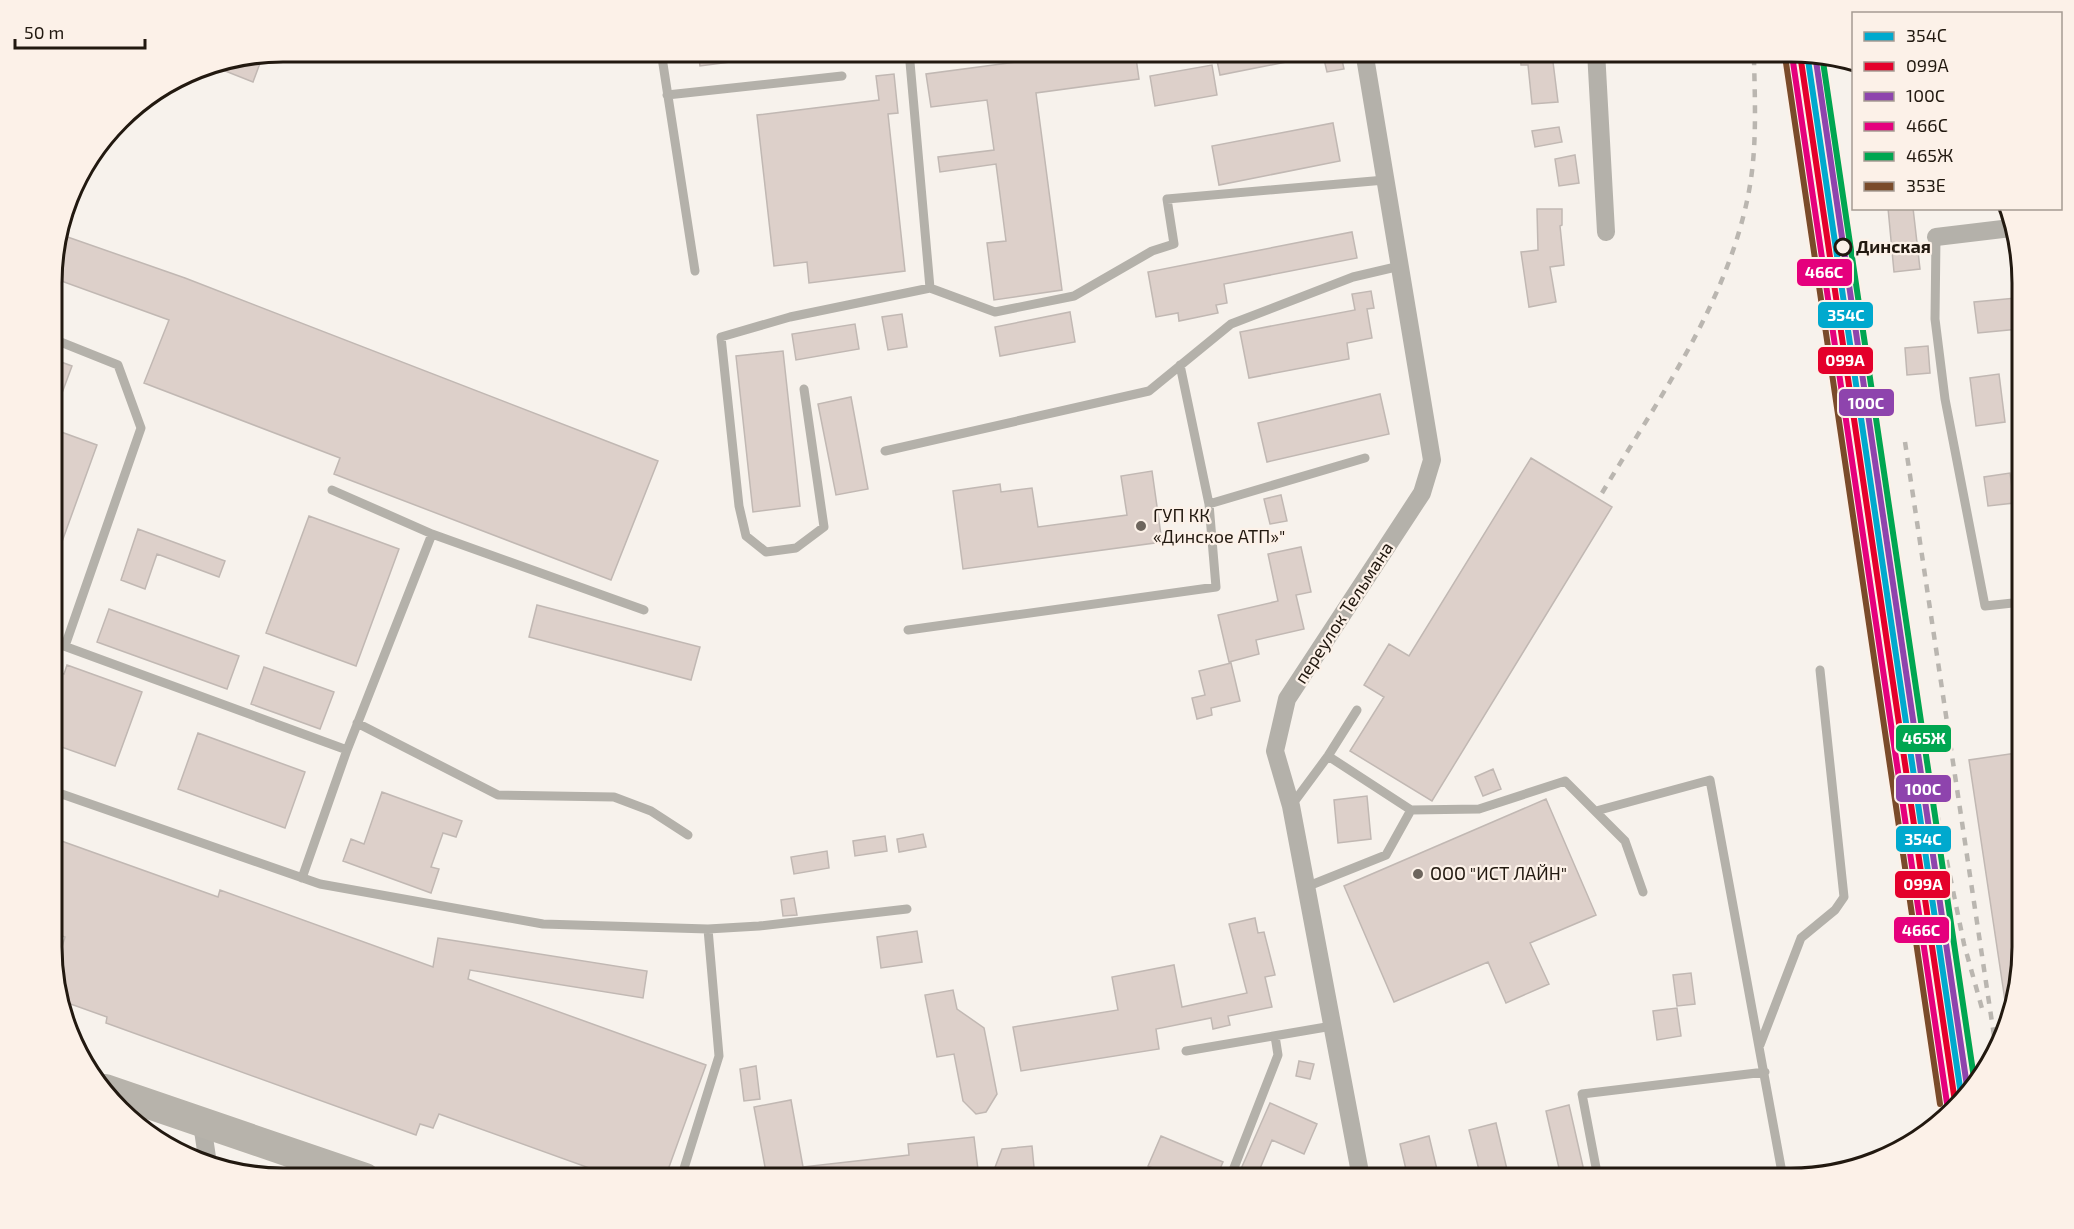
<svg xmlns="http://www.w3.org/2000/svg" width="2074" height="1229" font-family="'Exo 2',sans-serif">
<rect width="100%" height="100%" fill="#f7f2ec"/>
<path fill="#ddd0ca" stroke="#c1b8b3" stroke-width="1.5" d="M698 51H745V60L700 66Z
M1098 51H1135L1139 79 1036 93 1062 290 994 300 987 243 1006 241 996 164 940 172 938 157 994 150 987 100 931 107 926 74Z
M1215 51H1306L1307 58 1220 75Z
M1322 51H1340L1344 69 1327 72Z
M1520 51H1565L1566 60 1553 62 1558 102 1532 104 1528 65H1521Z
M263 55 253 82 210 65Z
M1212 65 1217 95 1155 106 1150 76Z
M894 74 898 113 888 114 905 271 809 283 807 262 774 266 757 115 879 100 876 76Z
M1333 123 1340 161 1219 185 1212 146Z
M1559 127 1562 142 1535 147 1532 131Z
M1575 155 1579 183 1559 186 1555 159Z
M1888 208H1913L1920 269 1894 272Z
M1537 209H1562V225L1560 226 1564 265 1550 267 1556 302 1529 307 1521 252 1538 250Z
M1352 232 1357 258 1224 284 1227 303 1216 305 1218 313 1179 321 1178 313 1156 317 1148 272Z
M59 234 185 278 658 461 611 580 334 474 340 458 144 383 169 320 53 278V253Z
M1371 291 1374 308 1367 309 1372 338 1347 343 1349 359 1249 378 1240 332 1355 310 1352 294Z
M2016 298 2019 329 1978 333 1974 302Z
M1070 312 1075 342 1000 356 995 327Z
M902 314 907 347 888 350 882 317Z
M855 324 859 349 796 360 792 334Z
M1928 346 1930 373 1907 375 1905 348Z
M783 351 800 506 753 512 736 356Z
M53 359 72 366 55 412H53Z
M1999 374 2005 422 1976 426 1970 378Z
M1380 394 1389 434 1267 462 1258 423Z
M851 397 868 489 836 495 818 404Z
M53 429 97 445 55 561H53Z
M1531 458 1612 507 1432 801 1350 751 1384 697 1364 685 1389 644 1409 656Z
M1152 471 1162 542 963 569 953 491 1000 484 1001 492 1032 488 1038 527 1127 515 1121 476Z
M2010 473 2014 503 1988 506 1984 477Z
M1281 495 1287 521 1270 524 1264 499Z
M309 516 399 549 356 666 266 633Z
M138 529 225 561 219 577 157 554 145 589 121 580Z
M1301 547 1311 592 1296 595 1304 629 1256 640 1259 654 1229 662 1218 615 1278 601 1268 554Z
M537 605 700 647 691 680 529 637Z
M109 609 239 656 227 689 97 642Z
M1231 663 1240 701 1211 708 1212 715 1197 719 1192 698 1205 695 1199 671Z
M67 665 142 692 115 766 53 744V670L64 674Z
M264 667 334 692 320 729 251 704Z
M198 733 305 772 285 828 178 789Z
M2023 752V961L2007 1014 1969 760Z
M1493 769 1501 789 1483 796 1475 777Z
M382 792 462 821 456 837 443 833 431 867 439 869 431 893 343 861 351 839 364 844Z
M1367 796 1371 839 1338 843 1334 800Z
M1546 799 1596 915 1530 943 1549 984 1506 1003 1488 962 1394 1002 1344 886Z
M923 834 926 847 899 852 897 839Z
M885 836 887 851 855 856 853 841Z
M53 838 218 897 220 890 433 967 438 938 647 971 643 998 470 970 468 979 706 1065 665 1178H617L439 1114 433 1128 420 1124 416 1135 106 1023 107 1017 62 1001 53 976 65 937 53 933Z
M827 851 829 868 794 874 791 857Z
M794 898 797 915 783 916 781 900Z
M1255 918 1258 933 1264 932 1275 975 1265 977 1272 1007 1228 1016 1230 1025 1213 1029 1211 1018 1156 1029 1159 1049 1021 1071 1013 1027 1118 1010 1112 977 1174 965 1182 1007 1247 993 1229 924Z
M917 931 922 962 881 968 877 937Z
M1691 973 1695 1004 1677 1006 1673 975Z
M953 990 957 1009 984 1028 997 1094 986 1112 976 1114 963 1101 954 1054 937 1057 925 995Z
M1677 1008 1681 1036 1657 1040 1653 1011Z
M1299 1061 1314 1064 1310 1079 1296 1076Z
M756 1066 760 1099 744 1101 740 1069Z
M791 1100 803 1167 909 1155 908 1144 974 1137 979 1178H767L754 1107Z
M1270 1103 1317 1124 1304 1154 1272 1140 1256 1178H1237Z
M1569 1105 1584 1171 1561 1177 1546 1111Z
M1496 1123 1509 1178H1481L1469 1130Z
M1161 1136 1223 1162 1216 1178H1175L1148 1166Z
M1429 1136 1439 1178H1408L1400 1144Z
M1032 1146 1035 1178H991L1002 1149Z"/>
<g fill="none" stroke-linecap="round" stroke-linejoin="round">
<path stroke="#b4b1aa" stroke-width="9" d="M661 51 695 271
M909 51 930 288
M910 55 935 51
M667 95 842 76
M1936 237 1935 319 1945 399 1985 606 2022 602
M53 339 118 365 141 428 65 646
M804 389 824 527 796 548 766 552 746 536 739 506 721 337 790 317 930 288 995 312 1074 296 1152 251 1174 244 1167 199 1385 180
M885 451 1149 391 1231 324 1353 277 1400 266
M332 490 432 534 644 610
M1209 504 1365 458
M908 630 1216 587 1209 504 1180 365
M53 642 347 750
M357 723 498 795 614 797 651 811 688 835
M53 791 320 884 543 924 708 929 759 926 907 909
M1291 806 1328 756 1357 710
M1411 810 1479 809 1565 781 1625 841 1643 892
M1596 811 1710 780 1783 1178
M302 878 347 750 432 534
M1306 887 1386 855 1411 810 1328 756
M1760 1045 1801 938 1835 910 1844 897 1820 670
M1186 1051 1332 1026
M681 1178 719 1056 708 929
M1230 1178 1278 1055 1275 1036
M1598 1178 1582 1094 1765 1072"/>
<path stroke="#b4b1aa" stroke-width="18" d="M1596 51 1606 232
M1936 237 2011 228
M202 1124 208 1164
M1361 1178 1291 806 1275 751 1287 699 1422 493 1432 460 1364 51"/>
<path stroke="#b7b3ab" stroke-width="30" d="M105 1089 365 1178"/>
<path stroke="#bab6b0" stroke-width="4.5" stroke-dasharray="8 8" stroke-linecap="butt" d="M1905 442 1996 1049
M1602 493C1659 398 1728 302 1749 191 1757 148 1755 104 1754 59
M1937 813 1964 944 1983 1012"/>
<defs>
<path id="rail-1" d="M1807 53 1962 1101"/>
<path id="rail-2" d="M1800 54 1955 1102"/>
<path id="rail-3" d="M1815 54 1968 1093"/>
<path id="rail-4" d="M1792 55 1947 1103"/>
<path id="rail-5" d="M1822 55 1975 1085"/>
<path id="rail-6" d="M1785 56 1940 1104"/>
</defs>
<use href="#rail-1" stroke="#fcf1e8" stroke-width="10"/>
<use href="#rail-2" stroke="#fcf1e8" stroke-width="10"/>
<use href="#rail-3" stroke="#fcf1e8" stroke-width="10"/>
<use href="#rail-4" stroke="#fcf1e8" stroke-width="10"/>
<use href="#rail-5" stroke="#fcf1e8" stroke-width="10"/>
<use href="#rail-6" stroke="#fcf1e8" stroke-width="10"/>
<use href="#rail-1" stroke="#00a9ce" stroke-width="6"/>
<use href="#rail-2" stroke="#e4002b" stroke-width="6"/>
<use href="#rail-3" stroke="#8e44ad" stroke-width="6"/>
<use href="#rail-4" stroke="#e5007d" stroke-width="6"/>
<use href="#rail-5" stroke="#00a651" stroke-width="6"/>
<use href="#rail-6" stroke="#7a4b2a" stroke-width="6"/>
</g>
<circle fill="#fcf1e8" stroke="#221910" stroke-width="3" cx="1843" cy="247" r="8"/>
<g fill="#6d655d" stroke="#fcf1e8" stroke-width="2">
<circle cx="1141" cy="526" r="6"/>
<circle cx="1418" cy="874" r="6"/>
</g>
<g text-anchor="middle" stroke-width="4.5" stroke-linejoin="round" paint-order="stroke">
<g font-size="18" font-weight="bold" fill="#221910" stroke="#fcf1e8" text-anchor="start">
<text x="1856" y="253">Динская</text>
</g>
<g font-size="18" fill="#221910" stroke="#fcf1e8" text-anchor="start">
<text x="1153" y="522">ГУП КК<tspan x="1153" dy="21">«Динское АТП»"</tspan></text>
<text x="1430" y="880">ООО "ИСТ ЛАЙН"</text>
</g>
<g font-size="18" fill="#221910" stroke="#fcf1e8">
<text transform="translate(1344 613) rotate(-57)" y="6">переулок Тельмана</text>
</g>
</g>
<path d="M0 0H2074V1229H0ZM283 62H1791A221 221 0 0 1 2012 283V947A221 221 0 0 1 1791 1168H283A221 221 0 0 1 62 947V283A221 221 0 0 1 283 62Z" fill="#fcf1e8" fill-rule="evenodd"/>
<path fill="none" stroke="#221910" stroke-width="3" d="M283 62H1791A221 221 0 0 1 2012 283V947A221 221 0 0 1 1791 1168H283A221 221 0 0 1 62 947V283A221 221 0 0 1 283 62Z"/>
<g stroke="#fcf1e8" stroke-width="2">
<rect x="1796" y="258" width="57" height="29" rx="6" fill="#e5007d"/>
<rect x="1817" y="301" width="57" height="28" rx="6" fill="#00a9ce"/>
<rect x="1817" y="346" width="57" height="29" rx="6" fill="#e4002b"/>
<rect x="1838" y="388" width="57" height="29" rx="6" fill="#8e44ad"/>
<rect x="1895" y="724" width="57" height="29" rx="6" fill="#00a651"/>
<rect x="1895" y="774" width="57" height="29" rx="6" fill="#8e44ad"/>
<rect x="1895" y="825" width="57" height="28" rx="6" fill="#00a9ce"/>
<rect x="1894" y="870" width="57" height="29" rx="6" fill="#e4002b"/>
<rect x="1893" y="916" width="57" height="28" rx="6" fill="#e5007d"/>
</g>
<g font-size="16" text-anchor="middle" font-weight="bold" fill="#fff">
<text x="1824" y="278">466С</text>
<text x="1846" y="321">354С</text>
<text x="1845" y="366">099А</text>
<text x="1866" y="409">100C</text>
<text x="1924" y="744">465Ж</text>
<text x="1923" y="795">100C</text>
<text x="1923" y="845">354С</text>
<text x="1923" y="890">099А</text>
<text x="1921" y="936">466С</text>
</g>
<rect x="1852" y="12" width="210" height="198" fill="#fcf1e8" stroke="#a59b92" stroke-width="1.5"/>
<rect x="1864" y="32" width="30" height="9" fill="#00a9ce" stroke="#a59b92" stroke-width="1.5"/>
<text x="1906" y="42" font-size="18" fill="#221910">354С</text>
<rect x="1864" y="62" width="30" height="9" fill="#e4002b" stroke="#a59b92" stroke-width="1.5"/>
<text x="1906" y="72" font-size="18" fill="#221910">099А</text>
<rect x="1864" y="92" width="30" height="9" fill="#8e44ad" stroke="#a59b92" stroke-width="1.5"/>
<text x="1906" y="102" font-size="18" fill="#221910">100C</text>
<rect x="1864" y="122" width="30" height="9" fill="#e5007d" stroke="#a59b92" stroke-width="1.5"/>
<text x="1906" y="132" font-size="18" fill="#221910">466С</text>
<rect x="1864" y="152" width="30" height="9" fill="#00a651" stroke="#a59b92" stroke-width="1.5"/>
<text x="1906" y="162" font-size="18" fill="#221910">465Ж</text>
<rect x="1864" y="182" width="30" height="9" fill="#7a4b2a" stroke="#a59b92" stroke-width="1.5"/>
<text x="1906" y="192" font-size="18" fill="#221910">353Е</text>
<path d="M15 39v9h130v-9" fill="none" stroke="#221910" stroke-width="3"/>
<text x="24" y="39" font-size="18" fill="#221910" stroke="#fcf1e8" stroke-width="4.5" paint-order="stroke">50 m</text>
</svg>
